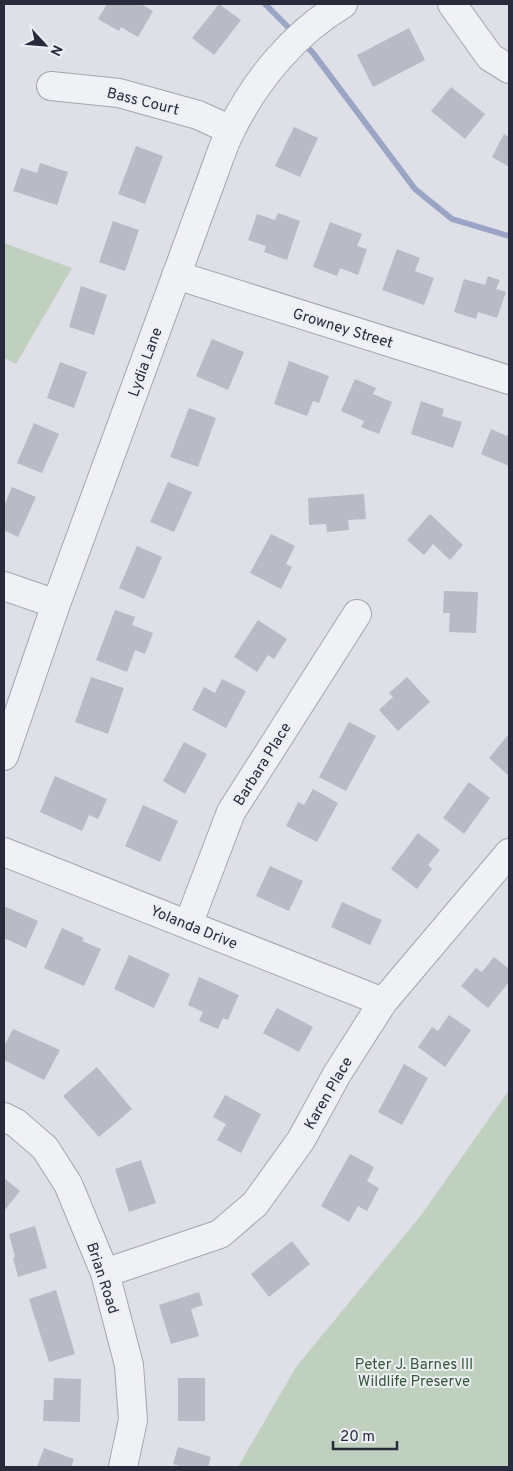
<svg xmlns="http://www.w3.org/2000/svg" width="513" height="1471" font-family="Overpass,sans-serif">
<rect width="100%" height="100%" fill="#dedfe7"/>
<path fill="#c0d0bf" d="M4 243 72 268 16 364 4 358Z
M509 1090V1467H238L296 1367 422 1214Z"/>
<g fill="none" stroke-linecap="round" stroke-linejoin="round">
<path stroke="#9aa5c5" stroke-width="6" d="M265 4 294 33
M302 42 313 53 415 189 452 219 509 236"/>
</g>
<path fill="#b8bac6" d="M107 4H141L153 11 138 37 121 27 119 31 98 19Z
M219 4 241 20 214 55 192 38Z
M409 28 425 60 373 87 357 55Z
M451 87 485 114 465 139 431 111Z
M294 127 318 138 300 177 275 166Z
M504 134 509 137V167L492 157Z
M136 146 163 156 145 204 118 194Z
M40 163 68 172 57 205 13 191 21 168 37 173Z
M278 213 300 221 287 260 264 252 266 246 248 240 257 214 275 220Z
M113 221 139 230 125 271 99 262Z
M330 222 362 234 357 246 367 249 358 275 340 268 337 276 313 267Z
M397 249 420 258 415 271 434 278 424 305 382 290Z
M488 276 500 280 496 289 506 292 497 318 478 312 476 319 454 312 464 279 485 285Z
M81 286 107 295 94 335 69 327Z
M212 339 244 352 228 390 196 376Z
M289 361 329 376 319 403 313 401 307 416 274 404Z
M60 362 87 372 74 408 47 398Z
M355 379 376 388 373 394 392 402 379 434 361 427 364 421 341 411Z
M421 401 444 409 442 416 462 422 453 448 411 434Z
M189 408 216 418 198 467 170 457Z
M34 423 59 434 42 473 17 463Z
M491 429 507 436 509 430V466L481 454Z
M168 482 192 492 174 532 150 522Z
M12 487 36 497 18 537 4 530V506Z
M364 494 366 519 348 520 349 530 327 532 326 524 309 525 308 498Z
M430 514 463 545 450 560 433 544 424 555 407 540Z
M271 534 295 546 286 564 292 567 281 589 250 573Z
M137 546 162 557 144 599 119 588Z
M444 591 478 592 476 633 449 632 450 613H443Z
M115 610 135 617 132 625 153 633 145 654 135 650 127 672 96 660Z
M258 620 287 639 274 659 268 655 257 672 234 657Z
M91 677 124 688 108 734 75 722Z
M407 677 430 702 398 731 379 710 393 697 389 693Z
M222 679 246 691 226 728 192 710 204 687 215 693Z
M349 722 376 736 346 791 319 777Z
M509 734V776L489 758Z
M184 742 207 754 185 794 163 781Z
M55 776 107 799 98 819 89 815 82 831 40 812Z
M469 782 490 798 464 834 443 818Z
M313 789 338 803 317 842 286 826 298 802 304 805Z
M143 805 178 821 160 862 125 846Z
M418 833 440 850 428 865 432 869 417 889 391 869Z
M270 866 303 881 289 911 256 896Z
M342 902 382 920 370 945 331 927Z
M4 906 38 921 26 948 4 938Z
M62 928 84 938 82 941 101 949 84 986 44 968Z
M129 955 170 974 154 1008 114 989Z
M494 957 509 969V982L488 1008 461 986 476 968 482 972Z
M199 977 239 995 228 1020 223 1018 218 1029 199 1021 203 1012 188 1005Z
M277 1008 313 1027 299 1052 263 1033Z
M449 1015 471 1030 445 1067 418 1047 432 1027 438 1031Z
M13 1029 60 1050 44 1080 4 1060V1046Z
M404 1064 428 1078 402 1125 378 1112Z
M97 1067 132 1109 99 1137 63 1096Z
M225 1095 261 1114 241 1153 217 1140 226 1124 213 1117Z
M350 1154 374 1167 367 1181 379 1188 367 1211 358 1206 349 1222 321 1206Z
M141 1160 156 1203 129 1212 115 1169Z
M4 1178 20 1191 4 1211Z
M35 1226 47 1268 18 1277 13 1258 15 1257 9 1234Z
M292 1241 310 1264 269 1297 251 1274Z
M56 1290 75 1354 49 1362 29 1299Z
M199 1292 203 1305 191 1309 199 1336 171 1344 159 1305Z
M54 1378 81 1379 80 1422 43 1421 44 1400H53Z
M178 1378H205V1421H178Z
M178 1447 211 1457 208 1467H180V1466L173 1464Z
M44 1448 74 1459 71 1467H37Z"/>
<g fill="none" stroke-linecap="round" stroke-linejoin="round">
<defs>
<path id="minor" d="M452 4 490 57 509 69
M51 86 119 93 198 115 231 130
M176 275 509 380
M4 586 56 604
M4 756 56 604 215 170C220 156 225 141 232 128 257 78 295 33 343 4
M4 852 383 1002
M188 925 231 812 357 614
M4 1117 16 1123 45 1148 68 1184 105 1273 129 1365 133 1420 123 1467
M105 1273 220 1234 255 1204 301 1140 337 1074 383 1002 509 853"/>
</defs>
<use href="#minor" stroke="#a4a5b0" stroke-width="30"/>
<use href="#minor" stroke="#f0f1f5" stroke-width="28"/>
</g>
<g text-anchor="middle" stroke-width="4" stroke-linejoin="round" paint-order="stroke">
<g font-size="15" fill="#282b3c" stroke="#edeef4">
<text transform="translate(143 101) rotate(14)" y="5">Bass Court</text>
<text transform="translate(343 328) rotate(17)" y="5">Growney Street</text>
<text transform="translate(145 362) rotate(-70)" y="5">Lydia Lane</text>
<text transform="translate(262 764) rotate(-58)" y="5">Barbara Place</text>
<text transform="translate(194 927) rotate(22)" y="5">Yolanda Drive</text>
<text transform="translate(328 1093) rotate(-60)" y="5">Karen Place</text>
<text transform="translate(103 1278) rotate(72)" y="5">Brian Road</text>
</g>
<g font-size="15" fill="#365738" stroke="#edeef4">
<text x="414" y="1369">Peter J. Barnes III<tspan x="414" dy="17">Wildlife Preserve</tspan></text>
</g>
</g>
<rect width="513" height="1471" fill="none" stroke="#282b3c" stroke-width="10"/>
<g transform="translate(45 45) rotate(116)" stroke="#edeef4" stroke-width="4" paint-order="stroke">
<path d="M0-4L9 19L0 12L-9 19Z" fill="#282b3c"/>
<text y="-8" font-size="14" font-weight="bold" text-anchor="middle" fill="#282b3c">N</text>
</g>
<path d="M333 1441v8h64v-8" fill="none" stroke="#282b3c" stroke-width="2.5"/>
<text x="340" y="1441" font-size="15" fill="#282b3c" stroke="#edeef4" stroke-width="4" paint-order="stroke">20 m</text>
</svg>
